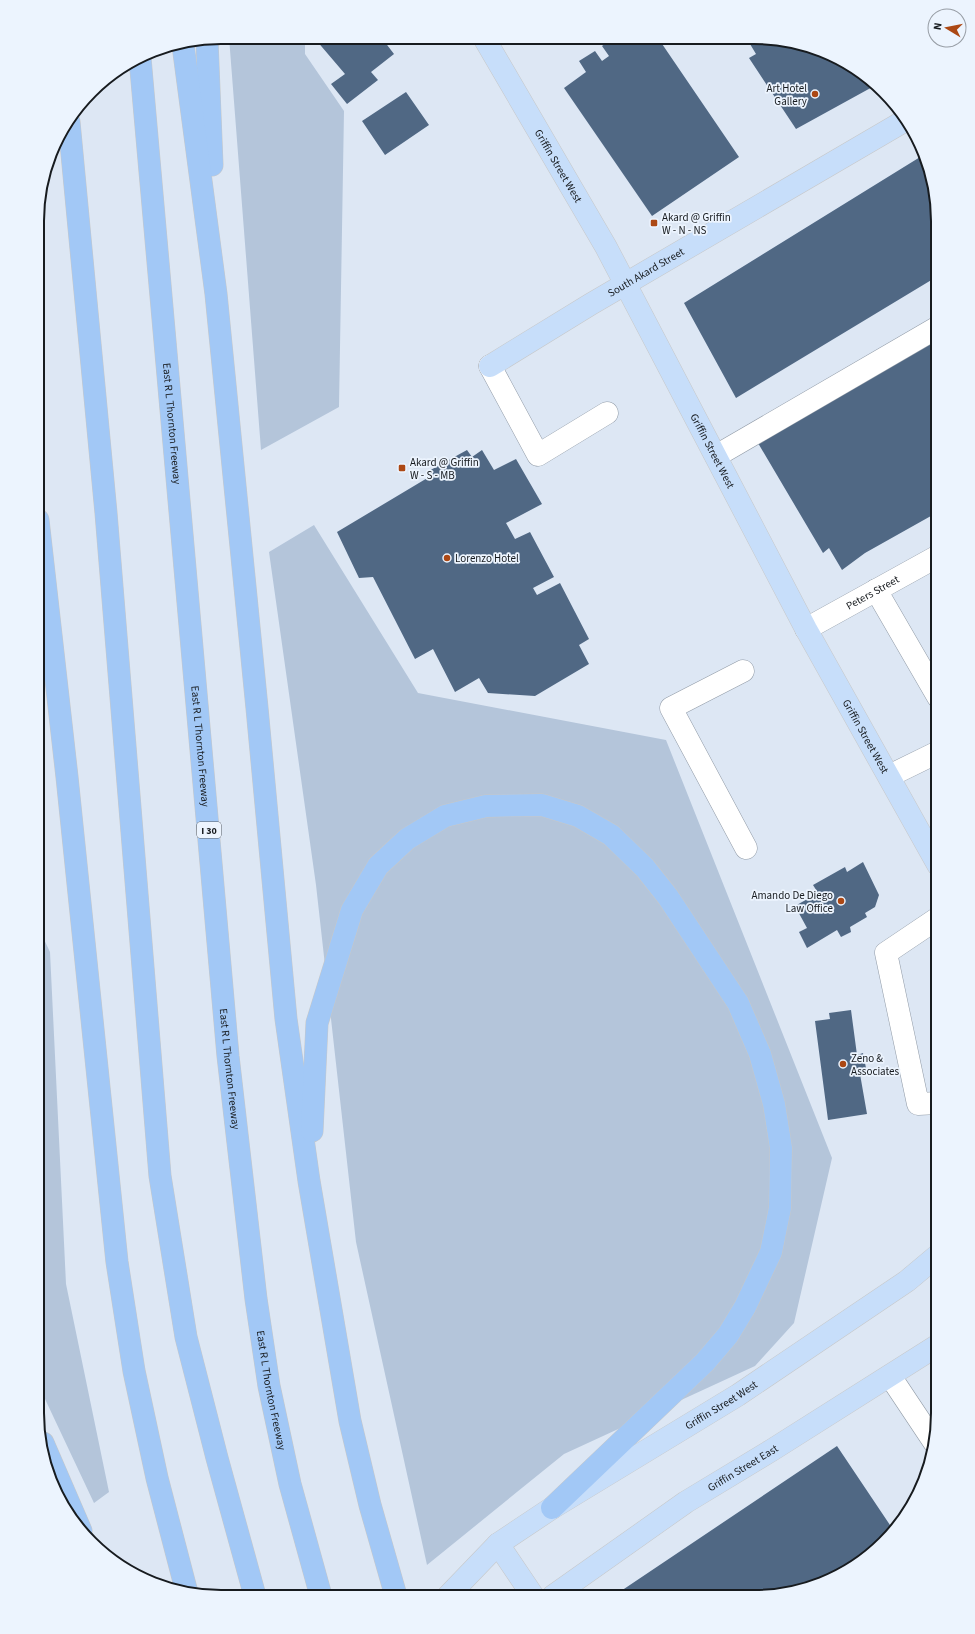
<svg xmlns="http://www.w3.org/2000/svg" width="975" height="1634" font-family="'Source Sans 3',sans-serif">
<rect width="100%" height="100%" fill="#dde7f4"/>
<path fill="#b4c5da" d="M229 37H305V54L344 111 339 407 261 450Z
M314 525 418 693 666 740 832 1158 794 1323 755 1366 564 1454 427 1565 356 1242 316 885 269 552Z
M38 927 50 952 66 1284 109 1492 94 1503 37 1382Z"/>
<path fill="#506884" d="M319 37H381L394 54 371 72 378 80 347 104 331 84 345 74 316 40Z
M613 38H622L626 43 633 38H658L739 157 652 216 564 88 586 72 579 61 595 51 602 61 609 56 602 46Z
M747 39H775L776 40 779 39 824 51 866 75 876 85 796 129 749 58 756 54Z
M406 92 429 125 385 155 362 121Z
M925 154 938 221V276L736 398 684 303Z
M938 338V512L865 553 842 570 829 548 823 553 758 443Z
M467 450 472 457 482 450 494 470 516 459 542 504 506 523 515 539 530 532 554 577 533 588 537 595 560 583 589 639 579 645 589 664 535 696 488 693 479 678 455 692 433 649 415 659 373 577 359 578 337 532 429 477 427 472Z
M938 577V597L930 582Z
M863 862 879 895 875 907 865 913 867 917 850 927 851 932 841 937 837 930 807 948 799 932 807 928 795 906 818 893 813 885 845 867 847 872Z
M851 1010 857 1055 863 1053 867 1073 860 1074 867 1114 828 1120 815 1021 830 1019 829 1013Z
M837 1446 894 1531 866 1559 824 1583 754 1597H612Z"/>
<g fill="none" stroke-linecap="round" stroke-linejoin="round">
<defs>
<g id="minor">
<path d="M490 366 538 455 607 413"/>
<path d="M716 456 938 327"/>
<path d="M876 590 938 697"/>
<path id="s1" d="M806 629 938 556"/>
<path d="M743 671 671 708 746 848"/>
<path d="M889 776 938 752"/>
<path d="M938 1103 918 1104 886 953 938 918"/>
<path d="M890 1376 934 1442"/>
</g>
<g id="major">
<path id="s2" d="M484 38 606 247 806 629 938 865"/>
<path id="s3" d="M490 366 591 304 906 120"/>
<path d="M498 1544 533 1596"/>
<path id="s4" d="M448 1596 498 1544 552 1508 738 1395 907 1281 938 1255"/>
<path id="s5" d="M553 1596 686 1502 772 1450 938 1345"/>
</g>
<g id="highway">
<path d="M207 40 212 165"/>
<path d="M183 45 216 294 257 708 286 1019 309 1181 350 1421 370 1505 396 1596"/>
<path id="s6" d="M140 58 228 1056 256 1299 269 1386 290 1484 321 1596"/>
<path d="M69 122 106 513 160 1176 186 1337 217 1458 255 1596"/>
<path d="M38 520 67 777 117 1262 134 1371 157 1478 187 1593"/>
<path d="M312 1131 317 1023 352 910 378 866 407 839 445 816 486 806 542 805 578 816 611 835 645 868 668 897 738 1003 760 1054 774 1104 781 1148 780 1208 771 1252 745 1307 728 1335 705 1362 552 1508"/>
<path d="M43 1443 81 1531"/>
</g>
</defs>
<use href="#minor" stroke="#919ba7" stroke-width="23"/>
<use href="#major" stroke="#c7c8c9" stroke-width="23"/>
<use href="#highway" stroke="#c7c8c9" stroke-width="23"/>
<use href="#minor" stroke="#fff" stroke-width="22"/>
<use href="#major" stroke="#c7defa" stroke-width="22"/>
<use href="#highway" stroke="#a2c8f6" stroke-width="22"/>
</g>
<g fill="#ac4814" stroke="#ecf4fe" stroke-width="1.5">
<circle cx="815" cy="94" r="4"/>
<rect x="650" y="219" width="8" height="8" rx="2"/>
<rect x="398" y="464" width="8" height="8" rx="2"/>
<circle cx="447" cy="558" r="4"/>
<circle cx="841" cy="901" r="4"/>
<circle cx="843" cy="1064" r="4"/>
</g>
<g text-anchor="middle" stroke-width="3.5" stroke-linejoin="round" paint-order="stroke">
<rect fill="#ecf4fe" stroke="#575c62" stroke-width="1" x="197" y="822" width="24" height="16" rx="3"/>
<g font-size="10" font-weight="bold" fill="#171b1f">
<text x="209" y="834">I 30</text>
</g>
<g font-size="11" fill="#171b1f" stroke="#ecf4fe" text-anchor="start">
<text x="807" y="92" text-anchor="end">Art Hotel<tspan x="807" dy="13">Gallery</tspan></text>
<text x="662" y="221">Akard @ Griffin<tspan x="662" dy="13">W - N - NS</tspan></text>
<text x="410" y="466">Akard @ Griffin<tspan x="410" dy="13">W - S - MB</tspan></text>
<text x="455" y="562">Lorenzo Hotel</text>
<text x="833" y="899" text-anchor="end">Amando De Diego<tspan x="833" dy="13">Law Office</tspan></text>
<text x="851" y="1062">Zeno &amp;<tspan x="851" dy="13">Associates</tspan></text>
</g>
<g font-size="11" fill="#171b1f" stroke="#ecf4fe">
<text dy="4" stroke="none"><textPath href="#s2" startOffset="148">Griffin Street West</textPath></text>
<text dy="4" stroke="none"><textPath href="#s3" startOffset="182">South Akard Street</textPath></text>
<text dy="4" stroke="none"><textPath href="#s6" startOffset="367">East R L Thornton Freeway</textPath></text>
<text dy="4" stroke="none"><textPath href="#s2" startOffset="472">Griffin Street West</textPath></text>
<text dy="4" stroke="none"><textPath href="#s1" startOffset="76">Peters Street</textPath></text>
<text dy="4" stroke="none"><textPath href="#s2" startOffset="796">Griffin Street West</textPath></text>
<text dy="4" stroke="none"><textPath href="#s6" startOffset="691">East R L Thornton Freeway</textPath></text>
<text dy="4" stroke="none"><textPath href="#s6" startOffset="1015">East R L Thornton Freeway</textPath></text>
<text dy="4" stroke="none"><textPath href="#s6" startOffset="1339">East R L Thornton Freeway</textPath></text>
<text dy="4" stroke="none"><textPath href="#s4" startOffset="335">Griffin Street West</textPath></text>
<text dy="4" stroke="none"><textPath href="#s5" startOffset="229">Griffin Street East</textPath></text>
</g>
</g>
<path d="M0 0H975V1634H0ZM221 44H754A177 177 0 0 1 931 221V1413A177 177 0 0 1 754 1590H221A177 177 0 0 1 44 1413V221A177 177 0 0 1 221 44Z" fill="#ecf4fe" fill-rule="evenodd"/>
<path fill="none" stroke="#171b1f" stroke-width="2" d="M221 44H754A177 177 0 0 1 931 221V1413A177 177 0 0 1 754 1590H221A177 177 0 0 1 44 1413V221A177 177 0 0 1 221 44Z"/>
<g transform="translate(947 28) rotate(280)"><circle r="19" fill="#ecf4fe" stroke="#979da5"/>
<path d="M0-3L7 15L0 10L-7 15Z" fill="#ac4814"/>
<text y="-6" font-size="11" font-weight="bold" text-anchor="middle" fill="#171b1f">N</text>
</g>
</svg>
